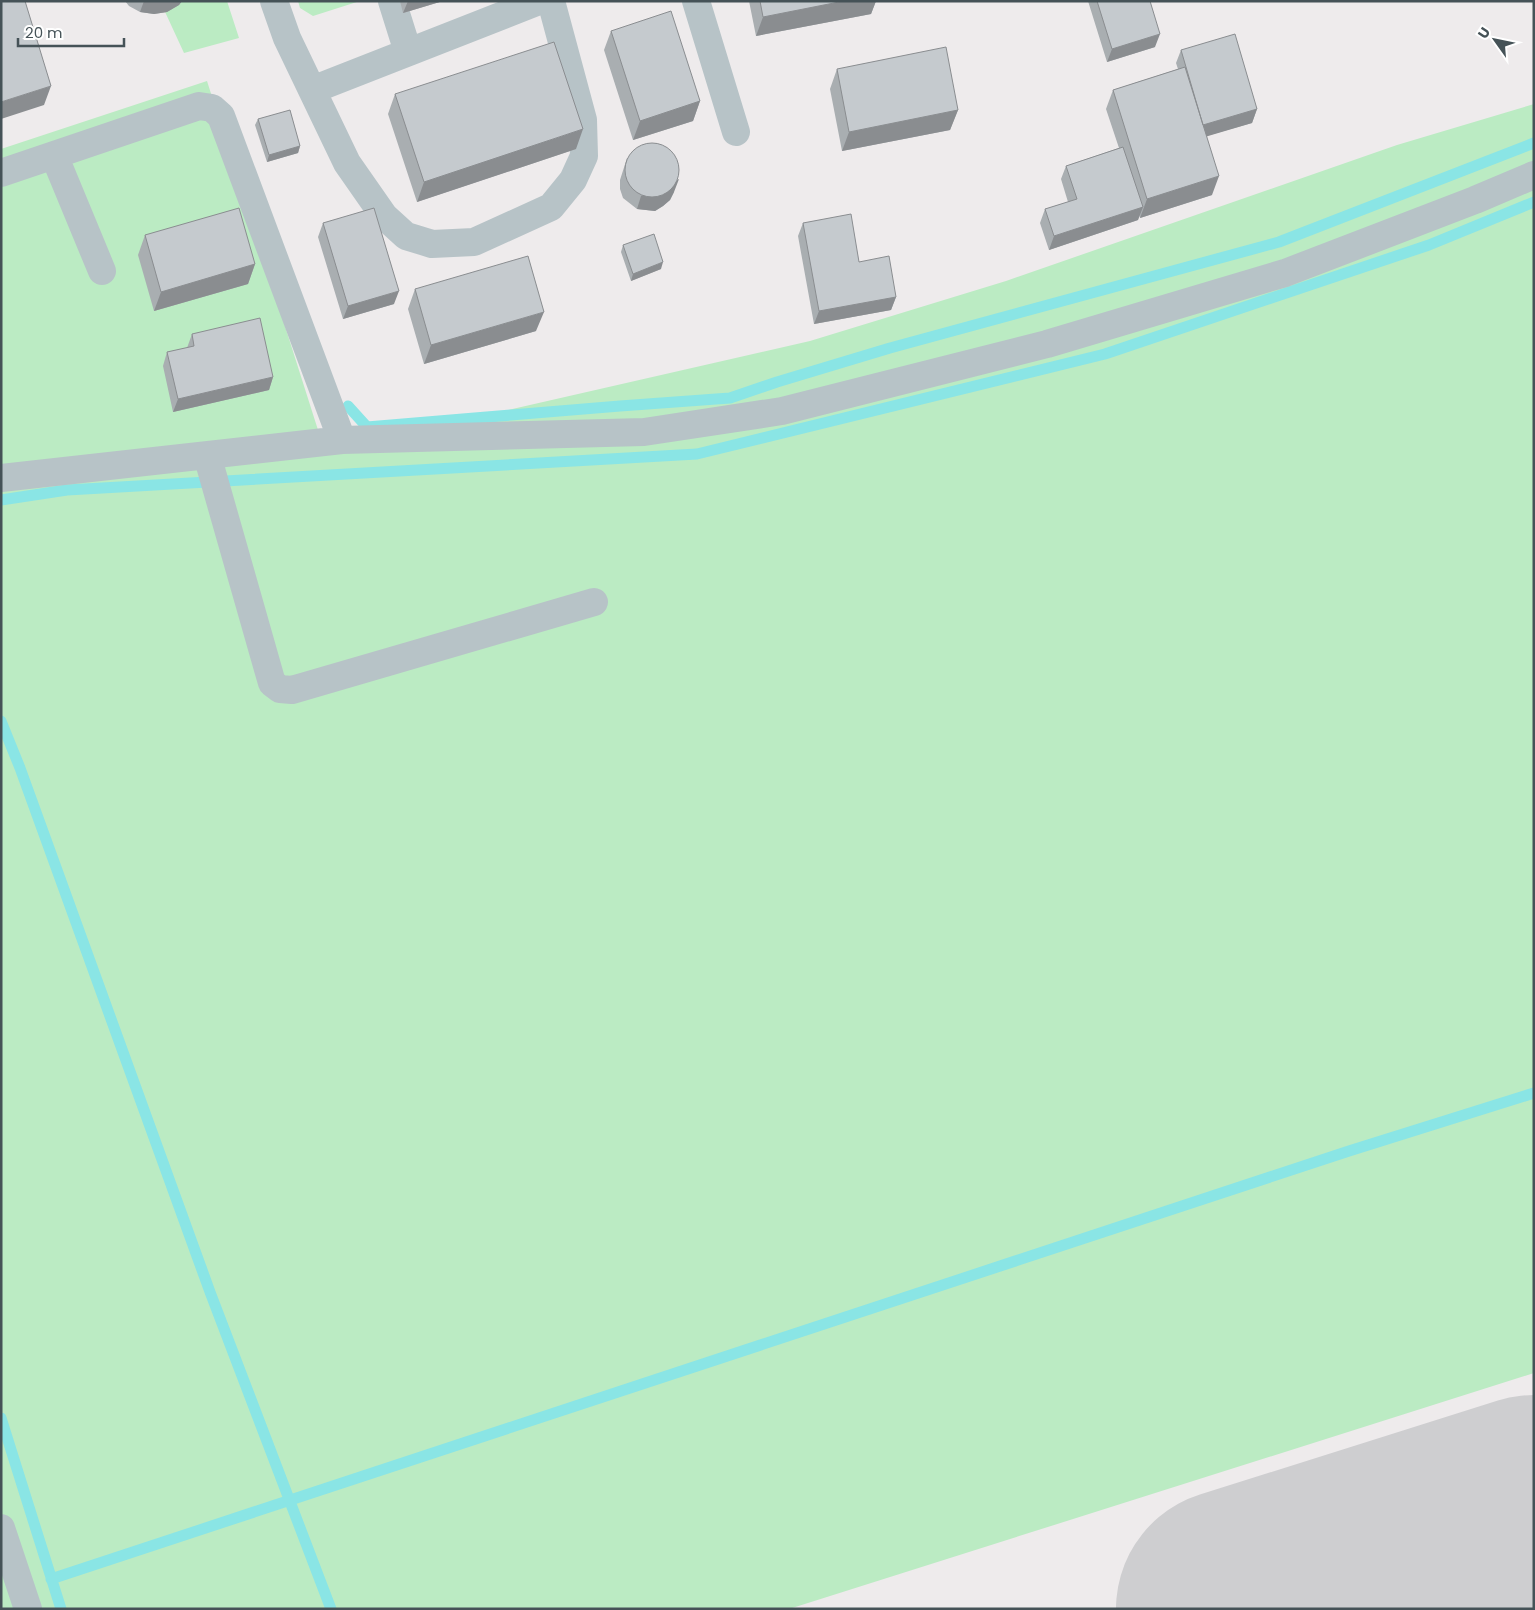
<svg xmlns="http://www.w3.org/2000/svg" width="1535" height="1610" font-family="Poppins,sans-serif">
<rect width="100%" height="100%" fill="#eeebec"/>
<path fill="#bbebc3" d="M160 1H227L239 38 184 53Z
M298 1H360L313 16 300 8Z
M207 81 325 452 810 341 1006 281 1397 145 1534 104V1373L789 1609H1V149Z"/>
<g fill="none" stroke-linecap="round" stroke-linejoin="round">
<path stroke="#8ae5e5" stroke-width="11" d="M348 406 367 427 620 406 730 398 777 382 890 348 1279 242 1534 143
M1 500 67 490 697 454 1105 354 1429 245 1534 202
M1 721 20 768 210 1292 331 1609
M1 1418 61 1609
M51 1579 1349 1151 1534 1093"/>
<path stroke="#ceced0" stroke-width="240" d="M1236 1609 1534 1515"/>
<path stroke="#b7c3c7" stroke-width="28" d="M274 1 287 38 347 163 384 216 406 236 432 244 474 242 551 207 573 180 584 156 583 120 551 1
M392 1 408 52
M696 1 736 132
M312 90 539 1
M54 155 102 271
M1 173 199 106 212 108 221 116 342 440
M207 455 272 683 280 689 292 690 594 602
M1 478 342 440 644 432 782 411 1047 344 1285 273 1475 200 1534 175
M1 1528 28 1609"/>
</g>
<path fill="#a9aeb1" d="M125 1H182L179 5 167 12 154 14 140 12 129 6Z
M400 1H443L403 13Z
M749 1H876L871 14 756 36Z
M1088 1H1150L1155 47 1107 62Z
M611 31 700 101 693 121 633 140 604 50Z
M1181 50 1257 109 1252 123 1206 136 1212 195 1140 218 1139 215 1138 220 1049 250 1040 223 1045 209 1068 202 1061 179 1066 166 1119 148 1106 109 1113 90 1178 69 1176 63Z
M837 69 958 110 950 130 842 151 830 89Z
M395 94 576 149 417 202 388 114Z
M258 119 300 146 298 153 267 162 255 125Z
M627 158 674 192 670 200 663 206 655 211 637 209 623 198 620 189V180Z
M323 223 394 304 343 319 318 237Z
M803 223 896 297 891 310 814 324 798 236Z
M145 235 255 264 248 284 154 311 138 255Z
M623 245 661 269 631 281 621 252Z
M415 289 536 331 424 364 408 309Z
M192 334 273 377 269 390 173 412 163 366 167 352 187 348Z"/>
<path fill="#8a8d90" d="M144 1H182L179 5 167 12 154 14 140 12Z
M408 1H443L403 13Z
M844 1H876L871 14 756 36 763 17Z
M1160 34 1155 47 1107 62 1112 49Z
M51 86 44 105 1 119V102Z
M700 101 693 121 633 140 640 121Z
M1257 109 1252 123 1198 139 1203 125Z
M958 110 950 130 842 151 849 132Z
M583 129 576 149 417 202 424 182Z
M300 146 298 153 267 162 269 155Z
M1219 176 1212 195 1140 218 1147 199Z
M679 179 674 192 670 200 663 206 655 211 637 209 641 196Z
M1143 207 1138 220 1049 250 1054 236Z
M663 262 661 269 631 281 633 274Z
M255 264 248 284 154 311 161 292Z
M399 291 394 304 343 319 348 306Z
M896 297 891 310 814 324 819 311Z
M544 312 536 331 424 364 431 345Z
M273 377 269 390 173 412 178 399Z"/>
<path fill="#c5cace" stroke="#8a8d90" d="M1 1H25L51 86 1 102Z
M760 1H844L763 17Z
M1097 1H1150L1160 34 1112 49Z
M671 11 700 101 640 121 611 31Z
M1235 34 1257 109 1203 125 1181 50Z
M554 42 583 129 424 182 395 94Z
M946 47 958 110 849 132 837 69Z
M1185 67 1219 176 1147 199 1113 90Z
M290 110 300 146 269 155 258 119Z
M625 170a27 27 0 1 1 54 0a27 27 0 1 1-54 0Z
M1123 147 1143 207 1054 236 1045 209 1077 199 1066 166Z
M239 208 255 264 161 292 145 235Z
M374 208 399 291 348 306 323 223Z
M851 214 859 262 889 256 896 297 819 311 803 223Z
M654 234 663 262 633 274 623 245Z
M528 256 544 312 431 345 415 289Z
M260 318 273 377 178 399 167 352 194 346 192 334Z"/>
<rect width="1535" height="1610" fill="none" stroke="#455257" stroke-width="5"/>
<g transform="translate(1495 40) rotate(303)" stroke="#ffffff" stroke-width="4" paint-order="stroke">
<path d="M0-4L9 19L0 12L-9 19Z" fill="#455257"/>
<text y="-8" font-size="14" font-weight="bold" text-anchor="middle" fill="#455257">U</text>
</g>
<path d="M18 38v8h106v-8" fill="none" stroke="#455257" stroke-width="2.5"/>
<text x="25" y="38" font-size="15" fill="#455257" stroke="#ffffff" stroke-width="4" paint-order="stroke">20 m</text>
</svg>
